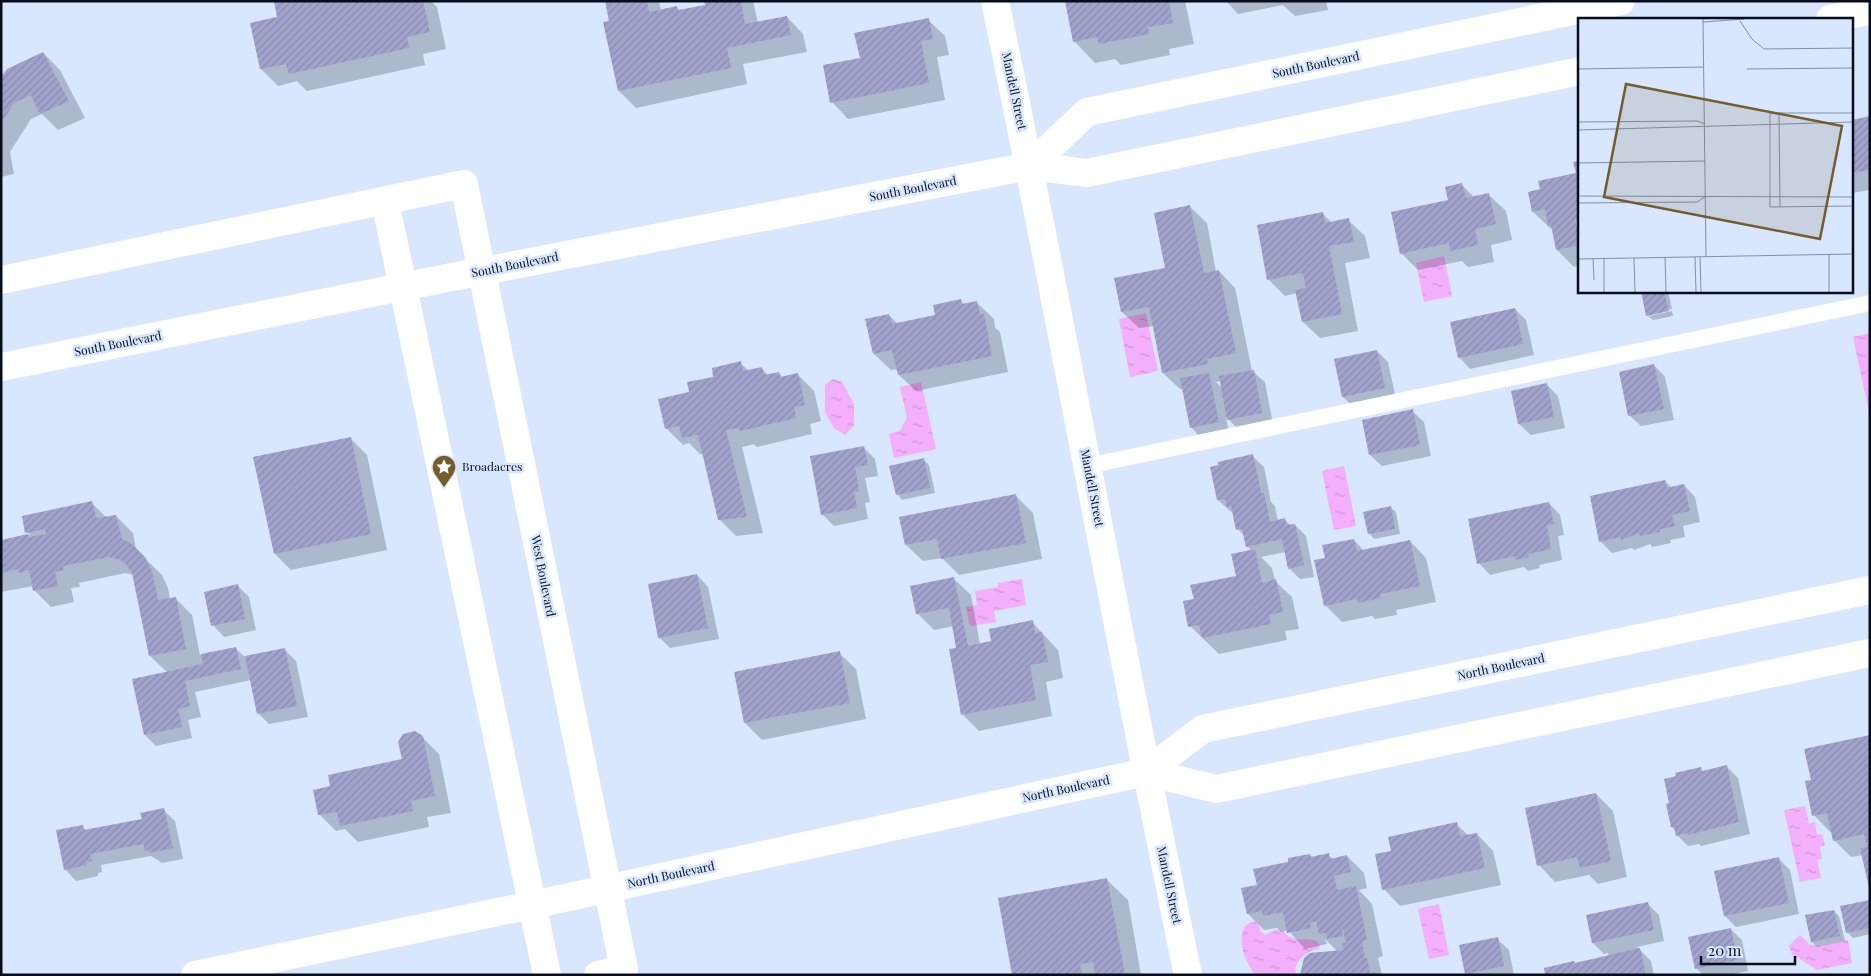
<svg xmlns="http://www.w3.org/2000/svg" width="1871" height="976" font-family="'Playfair Display',serif">
<defs>
<pattern id="water-ripples" width="26" height="14" patternUnits="userSpaceOnUse" patternTransform="scale(1.25)"><rect width="26" height="14" fill="#f3aefc"/><path d="M2 4q2-2 4 0t4 0M15 11q2-2 4 0t4 0" fill="none" stroke="#cf94d7"/></pattern>
<pattern id="building-hatch" width="6" height="6" patternUnits="userSpaceOnUse" patternTransform="scale(1.25)"><rect width="6" height="6" fill="#a1a3cc"/><path d="M-1 1l2-2M0 6l6-6M5 7l2-2" fill="none" stroke="#898baf"/></pattern>
</defs>
<rect width="100%" height="100%" fill="#d8e6fe"/>
<path fill="url(#water-ripples)" d="M1444 256 1452 296 1424 302 1416 263Z
M1146 313 1158 371 1130 377 1119 319Z
M1870 333V412H1869L1853 337Z
M833 379 842 382 854 404V425L845 435 834 428 825 412V385Z
M921 382 936 449 894 458 889 434 900 431 907 418 900 387Z
M1344 466 1356 526 1334 530 1322 471Z
M1022 579 1026 605 994 611 996 622 970 626 966 607 977 605 975 591 998 587V583Z
M1805 806 1809 824 1815 822 1817 835 1822 834 1825 845 1820 847 1822 859 1817 860 1821 878 1800 882 1784 810Z
M1439 904 1449 955 1429 959 1418 909Z
M1254 921 1258 924 1261 932 1265 935 1276 930 1283 931C1293 944 1305 937 1317 941L1320 946 1318 949C1307 950 1292 963 1296 975H1255C1245 961 1235 939 1247 924Z
M1800 935 1810 945 1821 946 1848 940 1852 963 1817 970 1792 954 1789 946Z"/>
<path fill="#0003" fill-rule="evenodd" d="M275 1H431L437 7 446 49 423 54 425 65 307 91 297 81 278 86 261 69 252 24 279 18Z
M606 1H659L661 11 677 8 680 11 707 6 706 1H753L758 23 787 17 803 34 807 52 743 64 747 84 636 108 619 91Z
M1066 1H1185L1194 44 1169 49 1170 55 1121 65 1115 59 1095 63 1074 41Z
M1226 1H1326L1328 10 1295 16 1283 5 1238 14Z
M928 20 945 36 949 55 937 57 945 100 848 119 832 102 861 59Z
M43 53 60 70 85 118 58 130 42 114 31 119 10 152 14 174 1 177V79Z
M1870 118V190L1852 193V122Z
M1580 161V265L1574 267 1557 250 1553 229 1550 228 1533 212 1529 192 1542 190 1577 174Z
M1462 185 1475 198 1489 195 1506 211 1512 240 1491 245 1494 262 1468 267 1462 261 1418 270 1401 253 1449 201Z
M1190 207 1207 223 1216 272 1219 271 1235 288 1252 371 1265 382 1273 424 1240 431 1226 417 1229 433 1202 439 1191 427 1183 389H1180L1163 373 1154 326 1139 328 1122 312 1166 269ZM1221 381 1222 388 1216 382Z
M1322 213 1332 223 1348 220 1365 236 1370 258 1345 263 1358 331 1320 338 1303 322 1297 293 1285 296 1268 279Z
M1642 291H1668L1672 309 1649 313V316L1672 311 1673 316 1653 320 1647 315Z
M960 300 965 305 977 303 994 319 995 328 1000 332 1008 372 916 391 899 375 898 369 891 370 874 354 889 315 898 324 936 316Z
M1515 309 1526 320 1534 355 1470 369 1459 357Z
M1377 351 1388 362 1396 399 1355 408 1343 397Z
M740 363 749 371 761 368 769 376 779 373 783 378 797 374 814 391 821 421 810 424 812 434 757 447 754 444 742 447 763 533 736 536 719 519 704 454H700L689 443 683 445 666 428 691 392Z
M1654 365 1665 377 1674 420 1641 426 1629 415Z
M1547 385 1558 396 1565 428 1531 435 1519 424 1513 392Z
M1412 411 1424 422 1431 456 1382 466 1370 455 1363 421Z
M350 438 367 455 387 550 291 570 275 554Z
M863 447 875 459 878 476 865 478 870 502 865 503 868 519 834 526 822 514Z
M1252 456 1264 467 1271 502 1275 506 1278 521 1285 520 1291 526 1295 525 1306 536 1314 577 1300 579 1289 568 1285 552 1261 557 1272 568 1275 581 1292 597 1299 629 1285 631 1287 640 1219 654 1190 626 1195 600 1237 577 1252 551 1247 546 1245 537 1238 529 1234 513 1230 511 1218 500Z
M924 460 929 465 935 493 902 500 897 494Z
M1665 481 1672 488 1684 485 1695 497 1700 522 1683 526 1685 537 1670 540 1671 543 1652 547 1650 544 1634 550 1632 548 1612 553 1600 541Z
M1016 496 1033 513 1042 559 959 575 942 558 923 561 906 545Z
M92 503 107 518 116 516 133 533 136 550 162 575 168 588 170 599 175 598 192 615 200 655 235 648 245 657 285 650 296 661 308 717 269 724 258 713 251 680 195 692 201 717 188 720 192 738 156 746 145 735 133 680 168 673 150 656 134 575 125 573 79 583 80 587 71 588 74 602 51 607 34 590 33 586 1 592V541L30 535 27 532Z
M1549 503 1560 515 1564 535 1558 536 1562 560 1539 565 1540 568 1528 571 1524 567 1490 575 1479 563Z
M1390 507 1396 512 1400 534 1374 539 1369 533Z
M1354 540 1364 551 1410 541 1426 558 1436 602 1396 610 1397 615 1375 619 1372 616 1342 622 1325 605Z
M697 575 708 587 719 639 670 648 659 637Z
M954 579 971 595 980 644 993 642 1032 622 1058 650 1063 678 1046 682 1052 716 979 731 962 714 958 649 954 626 934 630 917 613Z
M238 586 249 597 256 630 224 637 213 625Z
M839 653 856 669 866 719 762 740 745 723 735 673Z
M1870 736V886L1863 855 1851 857 1834 840 1832 832H1830L1814 815 1812 781Z
M422 737 439 754 451 813 427 817 429 827 358 842 345 829 336 831 320 815 332 787 403 760Z
M1727 767 1738 778 1750 834 1701 846 1699 844 1688 846 1677 835 1676 831 1672 827 1670 804 1700 769 1703 772Z
M1596 794 1613 811 1627 877 1598 884 1589 875 1555 882 1539 865Z
M163 810 175 821 183 859 162 863 151 856 101 865 102 872 98 873V876L76 881 65 869 82 826 87 831 143 820Z
M1456 824 1469 836 1477 834 1493 851 1501 885 1400 906 1384 889 1393 852Z
M1310 855 1313 858 1328 855 1333 859 1347 856 1364 873 1367 888 1359 890 1372 904 1383 956 1378 958 1382 975H1301L1338 952 1325 939 1327 944 1305 949 1288 930 1281 932 1277 928 1264 930 1248 914 1258 886 1290 863Z
M1778 858 1790 870 1799 914 1736 927 1725 916Z
M1106 879 1128 900 1141 975H1013Z
M1870 901V934L1853 938 1847 932Z
M1648 904 1659 915 1664 941 1637 947 1651 961 1654 975H1547L1576 964 1609 957 1608 953 1604 954 1593 943 1588 916Z
M1834 911 1839 916 1845 941 1817 947 1812 942Z
M1730 929 1742 940 1748 971 1729 975H1703L1696 968Z
M1497 939 1509 950 1514 975H1468L1461 946Z"/>
<path fill="url(#building-hatch)" d="M274 1H423L430 32 407 37 409 48 289 74 286 64 260 69 250 23 277 17Z
M605 1H647L649 12 677 6 678 10 705 5 704 1H741L745 24 787 16 791 35 727 48 731 68 618 91 603 22 609 21Z
M1065 1H1169L1173 23 1148 27 1149 34 1099 44 1097 37 1073 42Z
M929 18 933 39 921 41 929 83 830 103 823 65 860 58 854 33Z
M43 52 69 101 40 114 31 95 14 103 1 123V77L7 69Z
M1870 116V170L1852 173V120Z
M1580 160V218L1575 219 1580 245 1556 250 1551 225 1548 226 1545 209 1532 212 1528 192 1540 189 1538 181 1576 173 1573 162Z
M1462 183 1466 198 1489 193 1496 224 1475 229 1478 245 1450 251 1449 243 1400 254 1391 212 1448 200 1445 187Z
M1190 205 1204 273 1219 270 1236 353 1207 359 1208 364 1162 373 1149 307 1121 312 1114 278 1165 268 1154 213Z
M1323 212 1325 223 1349 218 1354 242 1329 246 1342 314 1302 322 1295 290 1306 288 1303 273 1267 280 1257 225Z
M1641 291H1664L1669 311 1646 316Z
M961 299 962 304 977 301 980 315 984 314 992 356 898 375 892 350 873 354 865 319 889 314 892 324 935 315 933 305Z
M1515 308 1523 344 1458 358 1450 322Z
M1377 350 1385 388 1342 397 1334 359Z
M741 361 743 371 762 367 764 375 779 372 780 377 798 373 805 405 794 407 796 418 740 431 738 428 726 430 747 517 718 520 698 435 682 438 679 426 665 429 658 399 689 392 687 382 713 377 712 368Z
M1654 364 1664 409 1628 416 1619 372Z
M1254 370 1262 413 1227 420 1219 376Z
M1209 373 1219 422 1190 428 1180 378Z
M1547 383 1554 417 1518 424 1511 391Z
M1413 409 1420 445 1369 455 1362 420Z
M351 437 371 534 274 554 253 457Z
M864 446 868 465 855 467 859 491 854 492 857 508 821 515 810 456Z
M1253 454 1261 493H1264L1270 522 1285 518 1287 525 1295 524 1304 565 1288 569 1282 539 1246 547 1242 529 1236 530 1231 506 1227 507 1225 499 1217 500 1210 467 1218 465V462Z
M924 458 930 488 896 495 889 466Z
M1665 480 1667 488 1684 484 1690 511 1672 515 1675 526 1660 529V532L1640 536 1639 533 1621 540V537L1599 542 1590 496Z
M1016 494 1026 543 941 559 937 539 905 545 899 517Z
M92 501 96 518 116 515 122 539 132 544 145 557 152 571 158 600 176 597 186 649 149 656 132 573 125 563 120 560 108 557 63 566 64 570 55 572 58 586 33 591 29 570 19 573 18 569 1 573V540L28 534 29 537 46 534 45 529 25 533 22 516Z
M1549 502 1554 524 1547 525 1551 549 1528 554 1529 557 1515 560V556L1477 564 1468 519Z
M1391 506 1395 529 1368 534 1363 512Z
M1354 539 1357 551 1410 540 1420 586 1380 594 1381 598 1358 603 1357 599 1324 606 1314 560 1325 558 1322 545Z
M1255 549 1262 583 1276 579 1283 612 1269 615 1271 624 1202 638 1199 625 1188 627 1183 601 1194 599 1190 585 1236 576 1231 554Z
M697 574 708 628 658 638 648 584Z
M954 577 968 646 991 641 989 629 1033 620 1035 633 1042 632 1048 662 1030 665 1036 700 961 715 949 649 956 648 949 608 916 614 910 586Z
M238 584 245 619 211 626 204 592Z
M236 647 241 669 185 681 190 706 178 709 182 727 144 735 132 679 203 664 201 654Z
M285 648 297 706 257 714 245 656Z
M840 651 850 703 744 723 734 672Z
M415 731 423 736 435 796 411 801 413 811 340 826 337 812 318 815 313 790 330 786 328 775 402 759 398 742 403 734Z
M1870 735V888H1869L1860 848 1867 847 1864 834 1833 841 1827 813 1812 816 1805 781 1811 780 1804 749Z
M1727 765 1739 822 1688 835V833L1676 836 1674 827H1671L1666 804 1669 803 1664 779 1676 776 1675 773 1701 767 1702 771Z
M1596 793 1611 861 1580 868 1577 857 1537 866 1525 808Z
M164 808 173 848 149 853V850L144 851V844L90 854 92 861 87 862V865L64 870 56 830 83 825 84 830 142 819 140 813Z
M1457 822 1460 836 1477 833 1485 868 1382 890 1375 854 1391 851 1388 837Z
M1329 853 1330 859 1347 855 1351 872 1334 876 1337 890 1356 886 1367 940 1362 941 1365 958H1367L1370 973 1375 972 1376 975H1300L1304 958 1310 953 1343 950 1342 943H1346L1343 929H1342L1343 936 1327 939 1326 933 1319 934 1316 921 1310 923 1311 928 1287 933 1283 912 1263 916 1262 911 1247 914 1241 888 1257 885 1253 869 1288 862V858L1310 854 1311 857Z
M1779 857 1789 903 1724 916 1714 871Z
M1107 878 1125 975H1095L1093 962 1080 964 1082 975H1012L998 898Z
M1870 900V928L1846 933 1840 906Z
M1648 902 1654 930 1592 943 1586 915Z
M1834 910 1840 936 1811 942 1805 915Z
M1731 928 1737 960 1695 969 1688 937Z
M1498 937 1504 966 1465 974 1459 945Z
M1640 948 1646 975H1545L1544 968 1574 961 1575 963Z"/>
<g fill="none" stroke-linecap="round" stroke-linejoin="round">
<path stroke="#fff" stroke-width="16" d="M1087 466 1870 303"/>
<path stroke="#fff" stroke-width="28" d="M1830 19 1870 11
M1030 166 1087 112 1621 1
M385 201 547 975
M1 280 464 184 624 969 598 975
M1 367 447 278 1030 166 1087 173 1580 71
M1146 772 1216 789 1870 653
M195 975 532 905 1146 772 1203 729 1870 590"/>
<path stroke="#fff" stroke-width="28" d="M995 1C1063 325 1120 651 1188 975"/>
</g>
<defs>
<symbol id="sight-pin" viewBox="-11 -11 22 30"><path d="M0 17L-7.5 6A9.5 9.5 0 1 1 7.5 6Z" fill="#745c2d" stroke="#d8e6fe"/><path d="M0-6L1.8-2.2L6-1.7L2.9 1.2L3.7 5.4L0 3.3L-3.7 5.4L-2.9 1.2L-6-1.7L-1.8-2.2Z" fill="#fff"/></symbol>
</defs>
<g fill-rule="evenodd">
<use href="#sight-pin" x="430" y="453" width="28" height="38"/>
</g>
<g text-anchor="middle" stroke-width="5" stroke-linejoin="round" paint-order="stroke">
<g font-size="12" fill="#070d1a" stroke="#d8e6fe">
<text transform="translate(1316 65) rotate(-12)" y="4">South Boulevard</text>
<text transform="translate(1014 91) rotate(78)" y="4">Mandell Street</text>
<text transform="translate(913 189) rotate(-11)" y="4">South Boulevard</text>
<text transform="translate(515 265) rotate(-11)" y="4">South Boulevard</text>
<text transform="translate(118 344) rotate(-11)" y="4">South Boulevard</text>
<text transform="translate(1092 488) rotate(79)" y="4">Mandell Street</text>
<text transform="translate(543 576) rotate(79)" y="4">West Boulevard</text>
<text transform="translate(1501 667) rotate(-12)" y="4">North Boulevard</text>
<text transform="translate(1066 789) rotate(-12)" y="4">North Boulevard</text>
<text transform="translate(671 875) rotate(-12)" y="4">North Boulevard</text>
<text transform="translate(1169 885) rotate(78)" y="4">Mandell Street</text>
</g>
<g font-size="12" fill="#070d1a" stroke="#d8e6fe" text-anchor="start">
<text x="462" y="471">Broadacres</text>
</g>
</g>
<g transform="translate(1578 18)">
<rect width="275" height="275" fill="#d8e6fe"/>
<path fill="none" stroke="#848fa3" stroke-width="1" d="M125 1 128 238M162 3 174 21 186 31 275 30M125 4 166 1M0 51 126 49M169 51 275 50M201 95 202 189M275 95H192V189L275 188M0 104 119 103 127 106M0 112 275 104M0 145 127 143M0 178 275 179M0 185 119 184 127 179M251 237V274M87 239 88 274M117 239 118 274M122 239 123 274M15 240 16 262M26 240V274M56 240 57 274M0 241 275 236"/>
<path fill="#745c2d" fill-opacity="0.15" stroke="#745c2d" stroke-width="2.5" d="M48 66 264 108 242 221 26 179Z"/>
<rect width="275" height="275" fill="none" stroke="#070d1a" stroke-width="2.5"/>
</g>
<rect width="1871" height="976" fill="none" stroke="#070d1a" stroke-width="5"/>
<path d="M1701 956v8h94v-8" fill="none" stroke="#070d1a" stroke-width="2.5"/>
<text x="1708" y="956" font-size="15" fill="#070d1a" stroke="#d8e6fe" stroke-width="4" paint-order="stroke">20 m</text>
</svg>
